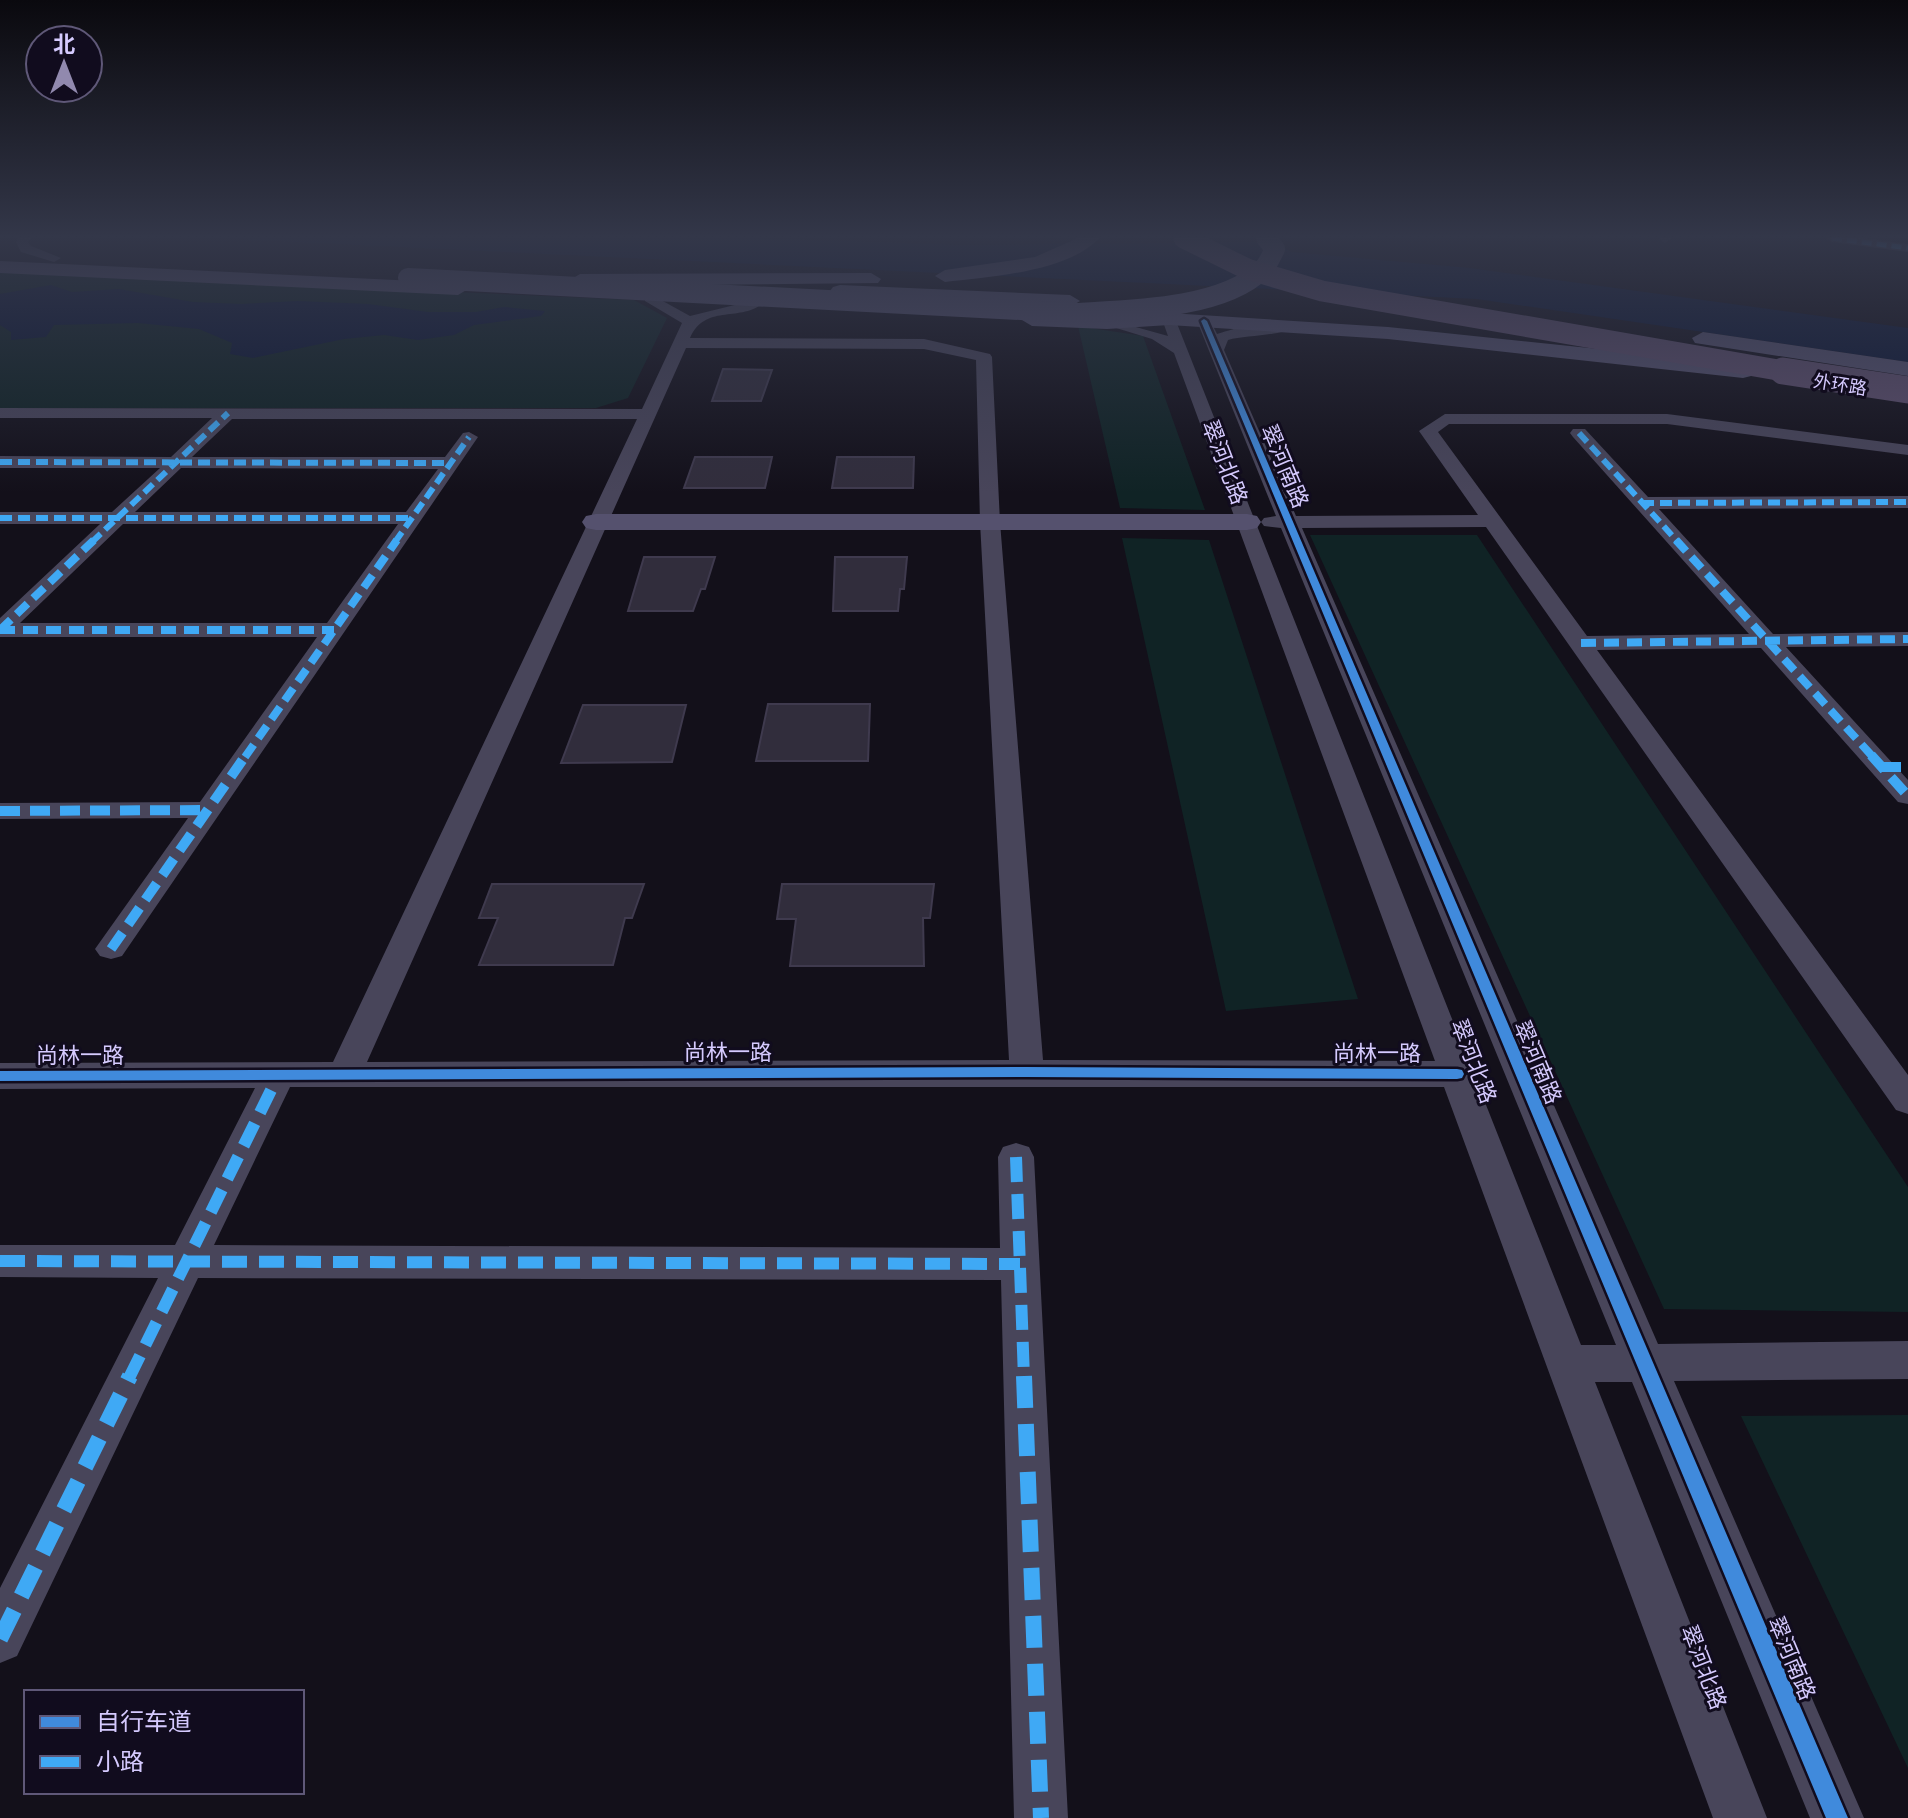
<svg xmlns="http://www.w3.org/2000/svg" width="1908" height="1818" font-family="Lato,'Noto Sans SC',sans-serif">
<rect width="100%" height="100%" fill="#13101a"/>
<path fill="#102325" d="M0 272 634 300 667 318 628 398 596 408H0Z
M1078 326 1143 336 1205 510 1120 508Z
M1310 535H1477L1908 1187V1312L1664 1309Z
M1122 538 1209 540 1358 999 1226 1011Z
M1908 1415V1768L1741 1416Z"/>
<path fill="#0b1636" d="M215 238H761L962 245 1255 242 1279 244 1291 252 1470 268 1908 328V362L1477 299Z
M51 285 72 292 119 289 193 302 241 304 298 301 368 304 428 312H476L504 307 545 311 541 316 474 325 454 335 418 340 384 335 344 339 253 358 230 354 232 343 199 329 138 323 54 325 46 337 11 340V332L0 325V294Z"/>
<path fill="#312d3c" stroke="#3f3a4e" stroke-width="2" d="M723 369 772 370 761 401H712Z
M695 457H772L765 488H684Z
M837 457H914L913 488H832Z
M644 557H715L705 589H701L693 611H628Z
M835 557H907L904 589H900L898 611H833Z
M768 704H870L868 761H756Z
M583 705H686L672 762 561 763Z
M492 884H644L632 918H625L613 965H479L498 918H479Z
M782 884H934L930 918H923L924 966H790L796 919H777Z"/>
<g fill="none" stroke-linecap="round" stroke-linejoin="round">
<path fill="#48455a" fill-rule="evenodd" d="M18 238H31L28 242 31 246 61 258 54 262 21 252 16 242Z
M1672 238 1665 243 1659 239V238Z
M1826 238H1862L1908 244V252L1832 242Z
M650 294 690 316 755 300 762 304C738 322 705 304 690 338L924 339 990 354 992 357 1000 522 1043 1060 1435 1061 1174 353 1152 339 1100 323 1107 319 1168 336 1162 319 1164 316H1174L1581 1345H1616L1281 528 1264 526 1261 522 1264 518 1276 516 1197 321 1199 318H1209L1217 334C1235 328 1279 315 1294 327 1282 336 1246 335 1228 340L1224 350 1296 516 1478 515 1419 431 1445 414H1667L1908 445V455L1667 424H1449L1438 432 1587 636 1749 634 1573 437 1570 433 1573 429H1585L1648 497 1908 496V508L1659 509 1773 634 1908 632V646L1786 647 1908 780V804L1898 802 1761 648 1597 650 1908 1075V1114L1896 1110 1486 527 1302 528 1658 1344 1908 1341V1379L1674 1381 1864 1818H1810L1632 1382H1595L1767 1818H1713L1444 1087H290L214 1245 1000 1248 998 1157 1003 1147 1016 1143 1029 1147 1034 1157 1068 1818H1014L1001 1280 198 1278 17 1656 0 1663V1588L158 1278 0 1277V1245H175L255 1088 0 1089V1063L333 1062 637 419H232L192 457H445L463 433 469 432 478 437 122 956 111 959 100 956 95 949 188 818 0 819V803L200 802 317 637H0V618L100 524H0V512H112L160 468H0V456L171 457 212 418H0V408L642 409 682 323 645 301V295ZM686 348 924 349 976 360 980 522 1009 1060 367 1062ZM181 468 438 469 406 512H135ZM123 524H398L327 623H20Z"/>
<path fill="#55516e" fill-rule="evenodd" d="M1078 238H1099C1069 272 988 277 945 282L935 276 945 270 1035 257Z
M0 261 458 283 468 289 458 295 0 273Z
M871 273 881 279 878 283 580 286 570 280 580 274Z
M840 285 1070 295 1080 301 1070 307 833 295 830 291 833 287Z
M1169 313 1388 327 1743 364 1751 366 1754 371 1751 376 1743 378 1388 339 1169 325 1107 329 1032 326 1022 320 1032 314 1107 317Z
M1703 332 1908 362V376L1695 343 1692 338Z
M596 514H1247L1257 516 1261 522 1257 528 1247 530H596L586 528 582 522 586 516Z"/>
<path stroke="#55516e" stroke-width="20" d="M408 278 1076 313C1129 310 1222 309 1262 270 1268 265 1271 256 1275 249L1266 238"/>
<path stroke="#5d4e6c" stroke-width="21" d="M1184 238 1247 269 1322 291 1795 373"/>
<path stroke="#5d4e6c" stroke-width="27" d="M1783 371 1908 390"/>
<path stroke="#3fa9f5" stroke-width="5" stroke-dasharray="10 5" stroke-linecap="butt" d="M1832 238 1908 248"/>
<path stroke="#3fa9f5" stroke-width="6" stroke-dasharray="12 6" stroke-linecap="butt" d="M1579 433 1678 542
M0 462 451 463
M1642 503 1908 502
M0 518H412
M92 542 228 413
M395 542 469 437"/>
<path stroke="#3fa9f5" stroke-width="8" stroke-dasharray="15 8" stroke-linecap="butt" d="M1676 540 1873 757
M0 630H334
M0 630 94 540
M1581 643 1908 639
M245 757 397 540"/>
<path stroke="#3fa9f5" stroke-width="10" stroke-dasharray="20 10" stroke-linecap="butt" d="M1871 755 1908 796
M1881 767H1908
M0 811 208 810
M111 949 246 755"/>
<path stroke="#3fa9f5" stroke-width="12" stroke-dasharray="25 12" stroke-linecap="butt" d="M1016 1157 1024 1378
M0 1261 1020 1264
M129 1378 279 1074"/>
<path stroke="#3fa9f5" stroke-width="16" stroke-dasharray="32 16" stroke-linecap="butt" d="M1024 1376 1041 1818
M0 1639 130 1376"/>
<defs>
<path id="cycleway" d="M1204 319 1207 321 1848 1818H1826L1201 321Z
M1027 1067 1457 1069 1462 1070 1464 1074 1462 1078 1457 1079 1027 1077 0 1081V1071Z"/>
</defs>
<use href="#cycleway" stroke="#110c1e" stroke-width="5"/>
<use href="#cycleway" fill="#408adc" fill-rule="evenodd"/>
</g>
<linearGradient id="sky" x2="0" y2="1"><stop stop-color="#0a090e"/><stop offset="0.48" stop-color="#333749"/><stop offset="1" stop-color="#333749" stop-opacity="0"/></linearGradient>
<rect width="1908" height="493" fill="url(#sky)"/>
<g text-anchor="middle" stroke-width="6" stroke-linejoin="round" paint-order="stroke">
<g font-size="18" fill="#d5cafe" stroke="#110c1e">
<text transform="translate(1840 385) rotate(9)" y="6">外环路</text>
</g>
<g font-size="22" fill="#d5cafe" stroke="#110c1e">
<text transform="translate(1225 462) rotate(69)" y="8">翠河北路</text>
<text transform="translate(1285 466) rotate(67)" y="8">翠河南路</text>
<text x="728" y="1060">尚林一路</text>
<text x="1377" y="1061">尚林一路</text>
<text x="80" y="1063">尚林一路</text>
<text transform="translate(1474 1061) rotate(69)" y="8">翠河北路</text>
<text transform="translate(1538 1062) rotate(67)" y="8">翠河南路</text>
<text transform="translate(1792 1658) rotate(67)" y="8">翠河南路</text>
<text transform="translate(1704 1667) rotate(69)" y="8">翠河北路</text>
</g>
</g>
<rect x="24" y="1690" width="280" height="104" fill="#110c1e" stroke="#5f5878" stroke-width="2"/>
<rect x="40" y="1716" width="40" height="12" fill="#408adc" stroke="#5f5878" stroke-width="2"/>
<text x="96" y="1730" font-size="24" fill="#d5cafe">自行车道</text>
<rect x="40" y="1756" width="40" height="12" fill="#3fa9f5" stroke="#5f5878" stroke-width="2"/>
<text x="96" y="1770" font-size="24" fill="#d5cafe">小路</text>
<g transform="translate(64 64)"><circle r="38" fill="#110c1e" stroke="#5f5878" stroke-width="2"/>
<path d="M0-6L14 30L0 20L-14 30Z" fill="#9189ae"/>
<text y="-12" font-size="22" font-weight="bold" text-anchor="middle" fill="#d5cafe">北</text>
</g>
</svg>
